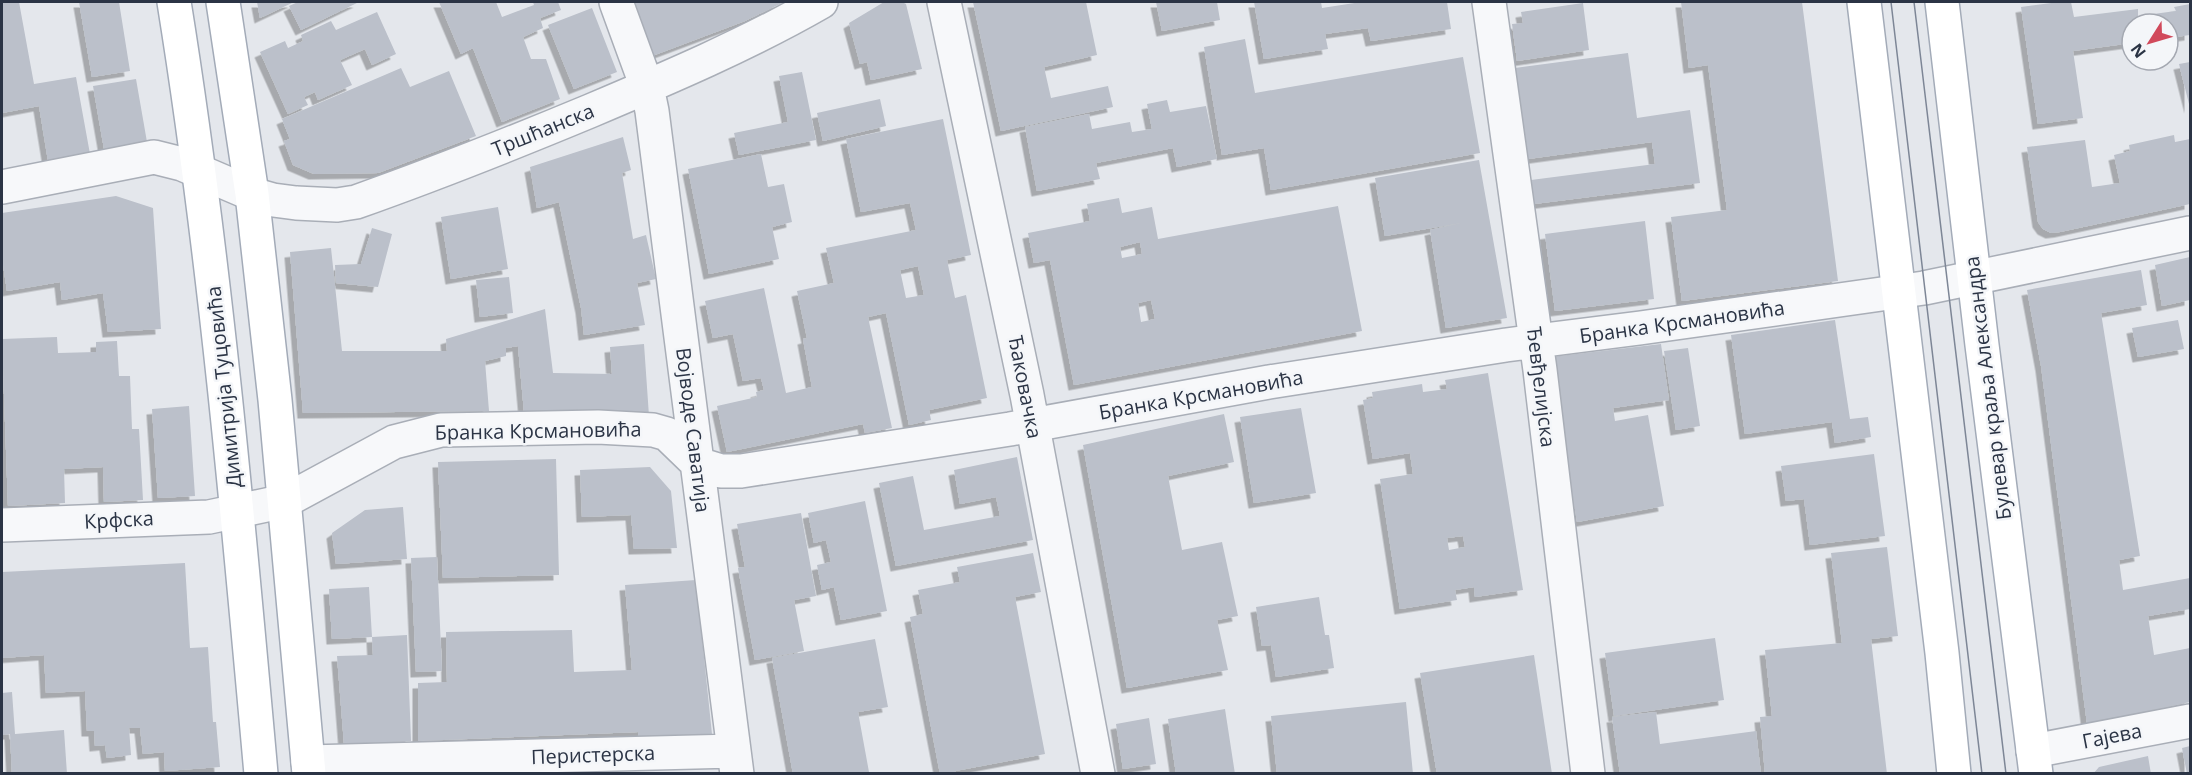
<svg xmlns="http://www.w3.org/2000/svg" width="2192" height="775" font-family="'Open Sans',sans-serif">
<defs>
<filter id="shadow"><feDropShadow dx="-5.5" dy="5.5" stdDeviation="0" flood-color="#0004"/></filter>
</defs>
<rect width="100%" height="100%" fill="#e4e7ec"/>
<path fill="#bbc0ca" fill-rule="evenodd" filter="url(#shadow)" d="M2 2H19L34 84 76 77 90 154 48 161 39 106 2 113Z
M79 2H119L130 71 92 77Z
M257 2H294L260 18Z
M298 2H359L301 30 289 6Z
M439 2H496L502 17 534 5 533 2H558L561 10 540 18 543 28 523 37 531 59H546L560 99 502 122 473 48 461 54Z
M632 2H784L745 21 652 56Z
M884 2H902L906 4 922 69 871 80 867 62 860 64 849 23Z
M973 2H1086L1097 55 1044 67 1051 98 1108 86 1113 107 1001 131Z
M1156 2H1217L1220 20 1162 31Z
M1254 2H1321L1322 8 1361 2H1447L1451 29 1371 41 1368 28 1325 34 1328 49 1264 59Z
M1681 2H1802L1838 281 1682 301 1671 217 1727 210 1708 65 1689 68Z
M2059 2H2071L2074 17 2138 9V16L2176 11 2174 7 2190 4V35L2168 38V24H2132V43L2073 51 2083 118 2038 124 2021 7Z
M1583 3 1589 50 1517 61 1512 24 1523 23 1521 12Z
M592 8 617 72 574 89 548 25Z
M377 12 396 54 372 65 365 49 340 60 352 85 318 100 315 92 304 97 308 105 288 114 260 52 285 41 288 48 303 41 301 35 331 21 336 30Z
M1245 39 1255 93 1463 57 1480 153 1271 190 1264 148 1222 155 1204 47Z
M1628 53 1637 118 1690 110 1700 183 1534 204 1531 180 1655 164 1652 142 1528 159 1515 68Z
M2190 62V108L2179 64Z
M401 68 410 87 449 71 476 136 378 173 314 174 293 165 284 141 290 139 282 119Z
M802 72 816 140 739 155 734 133 788 122 779 76Z
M136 79 147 142 104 149 93 86Z
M880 99 886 126 823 141 817 113Z
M1167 100 1170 112 1206 106 1217 159 1177 167 1173 148 1096 163 1100 179 1037 191 1025 127 1089 114 1092 129 1130 122 1132 132 1152 129 1147 104Z
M943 119 971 255 947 260 955 298 966 295 987 398 929 410 931 420 909 425 886 313 868 317 892 428 865 433 863 424 727 452 717 406 757 397 756 392 764 390 761 378 743 381 733 334 713 338 705 301 764 288 786 393 812 387 803 339 807 338 797 291 834 283 826 248 916 230 910 203 861 212 846 139ZM918 266 924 295 906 298 900 270Z
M2174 135 2175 142 2190 139V204L2060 232 2051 233 2043 229 2038 222 2027 147 2085 140 2092 187 2120 183 2114 155 2130 151 2129 145Z
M623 137 631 170 622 173 633 239 646 235 656 279 637 283 645 325 584 335 581 308 559 202 537 208 530 167Z
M761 154 768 187 784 184 792 222 772 227 779 259 709 274 688 169Z
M1479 160 1507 318 1446 328 1430 230 1461 223 1385 236 1375 178Z
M116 196 153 208 161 329 108 332 103 293 62 300 60 282 7 291 2 258V213Z
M1119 198 1122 213 1152 207 1158 239 1338 206 1362 331 1074 385 1050 260 1034 263 1028 233 1090 221 1087 204ZM1140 242 1142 254 1122 258 1120 247ZM1151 300 1155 319 1141 322 1138 303Z
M498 207 508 269 451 279 441 217Z
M1645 221 1654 299 1555 311 1545 234Z
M372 228 392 234 378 287 336 283 335 265 361 264Z
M331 248 342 351H447L446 339 545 309 553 373 612 374 610 347 644 344 649 416 524 412 518 346 506 348V356L485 361 489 411 303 413 290 252Z
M2190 257V300L2162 306 2155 265Z
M2141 270 2147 305 2101 313 2140 556 2119 560 2123 590 2190 578V609L2148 616 2154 655 2190 648V702L2087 724 2041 366 2027 290Z
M509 277 513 313 480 317 476 280Z
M1835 320 1850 419 1868 417 1871 437 1835 443 1832 422 1745 434 1731 335Z
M2178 320 2184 349 2138 357 2132 328Z
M57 337 58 353 96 352V342L117 341 119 376H130L132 429H139L143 500 104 502 103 467 64 469 65 503 8 506 2 339Z
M1661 344 1669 400 1613 408 1615 421 1648 415 1664 506 1577 522 1551 357Z
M1688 348 1700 426 1676 430 1664 351Z
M1488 373 1523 590 1475 597 1474 587 1455 590 1457 600 1400 609 1380 479 1413 474 1410 453 1373 459 1363 400 1373 398 1372 392 1422 384 1423 392 1447 389 1445 380ZM1463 536 1465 547 1449 550 1447 538Z
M189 406 195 496 158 498 152 409Z
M1301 408 1316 493 1254 503 1240 417Z
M1224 414 1234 462 1168 476 1182 550 1222 542 1238 616 1217 620 1228 670 1127 688 1083 445Z
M1874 454 1885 536 1810 545 1804 499 1786 501 1781 466Z
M1017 457 1033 540 896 566 879 483 913 476 924 530 1000 516 996 497 960 504 954 470Z
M556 459 559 575 443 578 438 462Z
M650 467 671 491 677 548 634 549 631 515 582 517 580 470Z
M865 501 887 611 841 620 834 587 822 590 817 565 831 562 826 540 814 543 808 513Z
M403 507 407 559 336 564 332 533 365 510Z
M801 513 816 596 794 600 804 651 755 660 738 568 745 567 737 524Z
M1887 547 1898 636 1871 639 1887 774H1765L1760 717 1772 716 1765 650 1842 643 1831 553Z
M1033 553 1041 592 1015 597 1045 754 955 771 956 774H940L910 617 923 614 918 590 960 582 957 567Z
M437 557 442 671 416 672 411 558Z
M185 563 190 648 208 647 213 722H216L220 767 165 771 164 752 143 754 140 728H129L131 755 107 758 105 745 95 746 94 731H87L85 691 46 693 44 655 2 658V572Z
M696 580 713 744 639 747 638 732 418 741V683L447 682 446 632 572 630 574 672 632 670 625 585Z
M369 587 372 637 332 639 329 589Z
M1319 597 1325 635H1329L1334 668 1276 677 1271 645 1262 646 1256 607Z
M407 635 411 741 344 744 337 656 373 655 372 637Z
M1715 638 1724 700 1614 716 1605 653Z
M875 639 888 707 858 712 869 772 793 774 772 658Z
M1534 655 1552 774H1437L1420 673Z
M12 692 15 734 64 730 67 774H12L10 734 2 735V693Z
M1406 702 1413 774H1277L1271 716Z
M1225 709 1235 774H1176L1168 719Z
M1656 712 1660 744 1756 731 1761 774H1620L1612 717Z
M1149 718 1156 764 1123 769 1116 724Z
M2190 746V774H2187L2182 748Z
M2148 756 2151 774H2093L2099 767Z"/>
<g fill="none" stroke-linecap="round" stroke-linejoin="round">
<defs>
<path id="minor" d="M616 2 647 87 652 111 737 774
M944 2 1027 395 1098 774
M1489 2 1540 370 1588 774
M2 187 154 157 182 164 252 194 273 200 296 203 337 205 356 202C435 174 513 143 590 111 668 78 748 44 821 2
M2 525 209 517 285 501 394 442 441 430 598 427 653 430 667 434 698 464 721 471H741L1010 429 1269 382 1506 345 1640 328 1924 288 2190 233
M2033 751 2190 721
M308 762 734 751"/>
<path id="major" d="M174 2C215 257 238 516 261 774
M223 2 252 194 275 400 309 774
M1864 2 1942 653 1954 774
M1942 2 1982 345 2036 774"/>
</defs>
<use href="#minor" stroke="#a9aeb7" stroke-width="36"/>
<use href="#major" stroke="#a3abb8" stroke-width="36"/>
<use href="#minor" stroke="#f7f8fa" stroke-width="33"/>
<use href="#major" stroke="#fff" stroke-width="33"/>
<path stroke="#7d8696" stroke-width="1.5" d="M1891 2 1982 774
M1914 2 2006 774"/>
</g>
<g text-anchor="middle" stroke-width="5" stroke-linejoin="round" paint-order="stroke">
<g font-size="20" fill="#2b3445" stroke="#f4f6f9">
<text transform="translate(543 130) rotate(-22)" y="7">Тршћанска</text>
<text transform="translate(1682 322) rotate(-8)" y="7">Бранка Крсмановића</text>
<text transform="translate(224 387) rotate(-96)" y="7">Димитрија Туцовића</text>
<text transform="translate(1025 387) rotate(79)" y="7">Ђаковачка</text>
<text transform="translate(1541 387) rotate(83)" y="7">Ђевђелијска</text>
<text transform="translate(1988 388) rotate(-97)" y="7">Булевар краља Александра</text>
<text transform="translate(1201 395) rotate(-10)" y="7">Бранка Крсмановића</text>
<text transform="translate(693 430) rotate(83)" y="7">Војводе Саватија</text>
<text transform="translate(538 431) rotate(-1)" y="7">Бранка Крсмановића</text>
<text transform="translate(119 520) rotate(-3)" y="7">Крфска</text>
<text transform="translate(2112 736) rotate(-11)" y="7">Гајева</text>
<text transform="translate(593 755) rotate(-2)" y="7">Перистерска</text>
</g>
</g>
<rect width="2192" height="775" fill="none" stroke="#2b3445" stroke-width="6"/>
<g transform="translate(2150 42) rotate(233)"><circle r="28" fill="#f4f6f9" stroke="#a4a8b1" stroke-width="1.5"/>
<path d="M0-4.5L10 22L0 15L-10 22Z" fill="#d1495b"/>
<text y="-9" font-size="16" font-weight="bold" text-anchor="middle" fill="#2b3445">N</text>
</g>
</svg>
